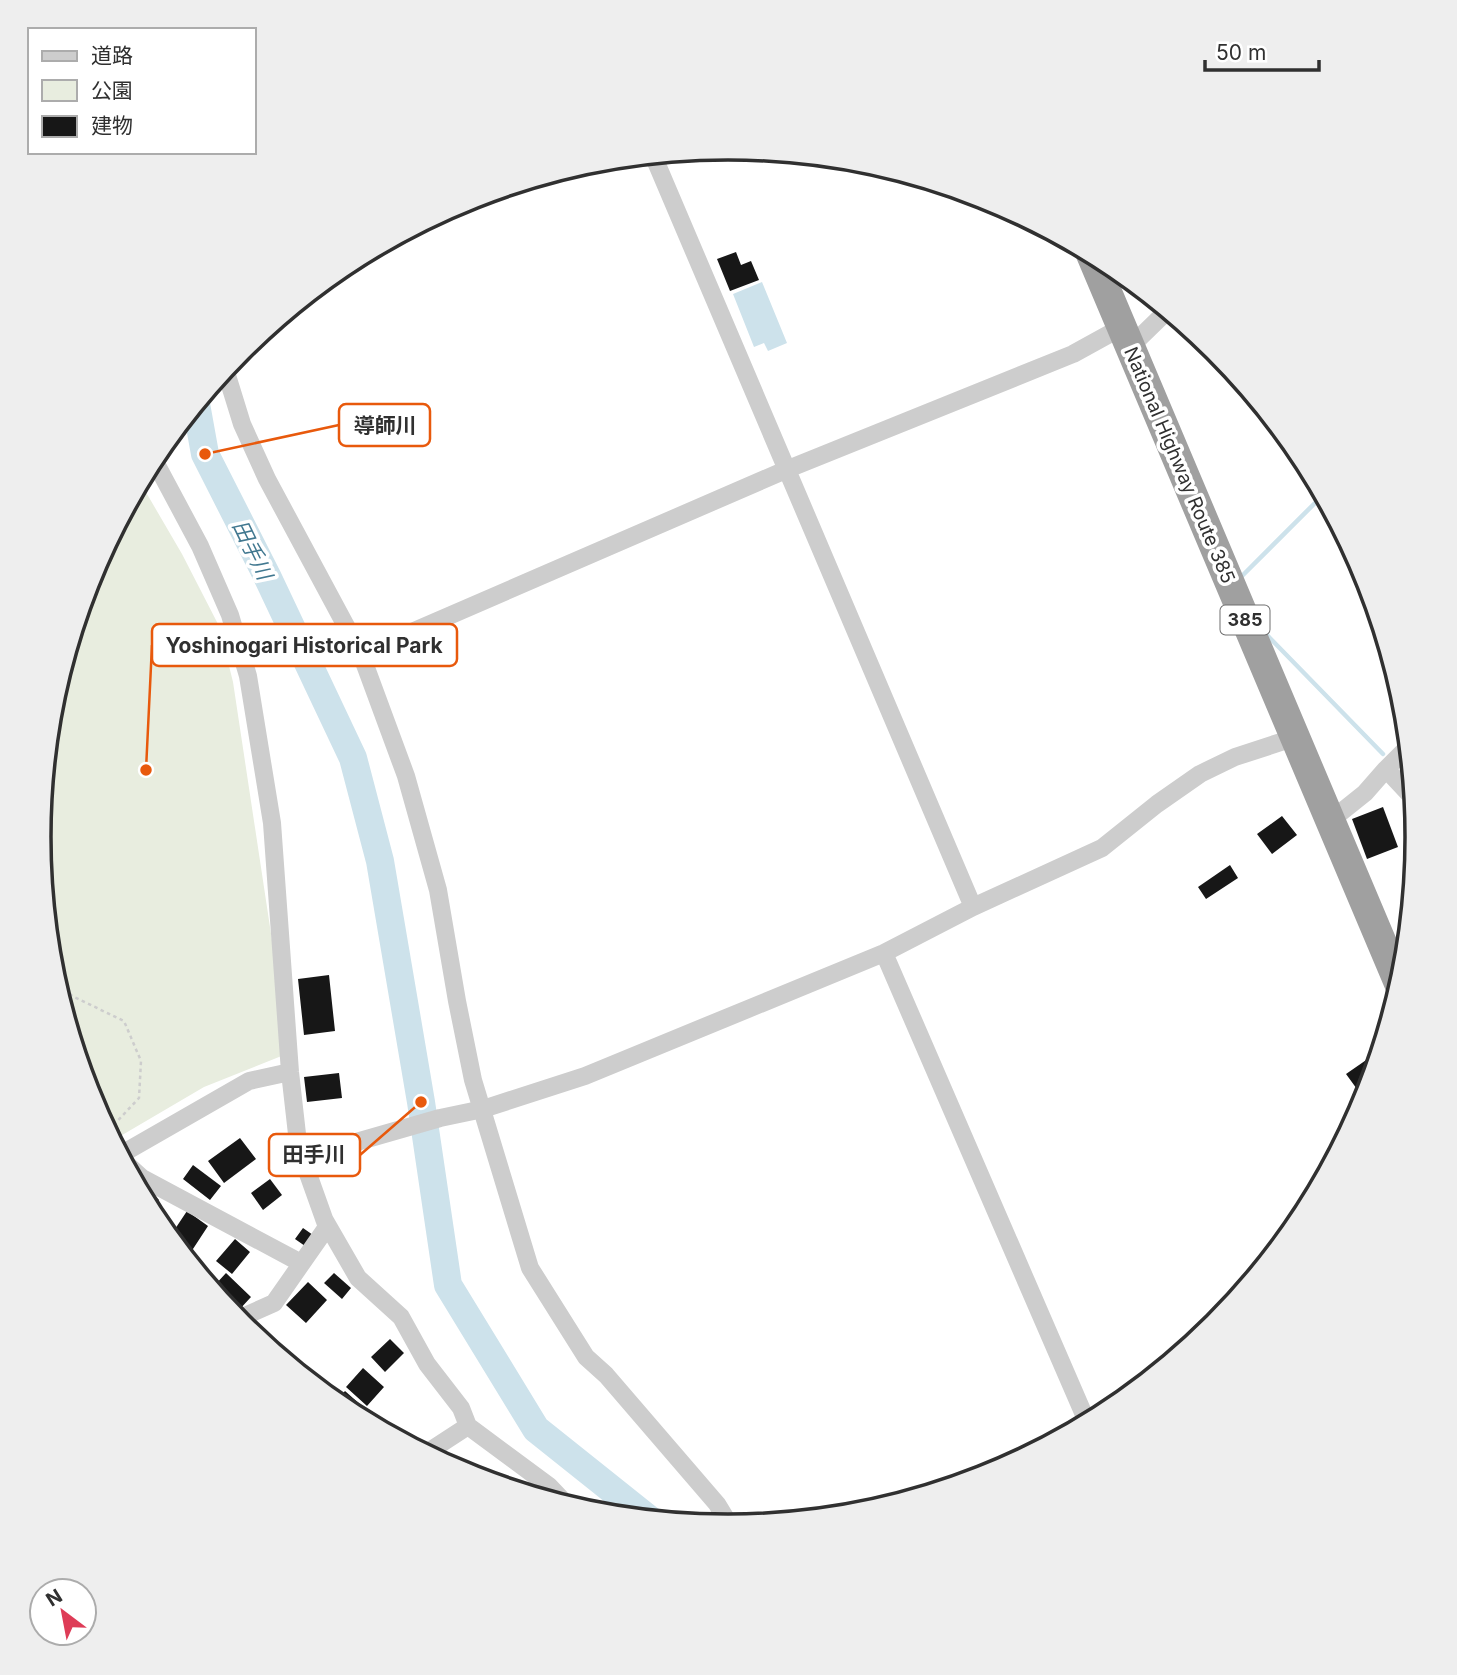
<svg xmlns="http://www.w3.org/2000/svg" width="1457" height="1675" font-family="Inter,'Noto Sans JP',sans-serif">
<rect width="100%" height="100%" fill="#fff"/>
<path fill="#e8eddf" d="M140 482 182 554 219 626 233 682 289 1053 204 1087 112 1141 91 1101 52 972 39 838 52 702 91 573Z"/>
<path fill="#cde2eb" d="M762 282 787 343 768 351 764 343 754 347 733 294Z"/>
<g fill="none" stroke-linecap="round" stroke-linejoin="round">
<path stroke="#cde2eb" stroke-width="4.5" d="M1241 577 1324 494
M1265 633 1383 754"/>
<path stroke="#cde2eb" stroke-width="28" d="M196 404 205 454 267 576 353 758 380 861 421 1102 448 1285 536 1429 650 1520"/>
</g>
<path fill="#171717" d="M736 252 741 265 751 261 759 280 730 291 717 259Z
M1383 807 1398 847 1367 859 1352 819Z
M1282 816 1297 835 1272 854 1257 834Z
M1230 865 1238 878 1206 899 1198 887Z
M329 975 335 1031 304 1035 298 979Z
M1372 1056 1377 1064 1369 1090 1362 1096 1346 1074Z
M339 1073 342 1098 307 1102 304 1077Z
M240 1138 256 1159 224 1183 208 1161Z
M193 1165 221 1186 210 1200 183 1179Z
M270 1179 282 1195 263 1210 251 1193Z
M145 1186 159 1200 149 1211 139 1192Z
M187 1211 208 1226 191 1252 181 1246 179 1250 169 1238Z
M303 1228 313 1235 305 1246 295 1239Z
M235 1239 250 1252 232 1274 216 1261Z
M226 1273 251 1297 239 1310 214 1286Z
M334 1273 351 1288 342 1299 324 1283Z
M308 1282 327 1300 306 1323 286 1305Z
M390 1339 404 1353 385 1372 371 1357Z
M363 1368 384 1387 367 1406 346 1387Z
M314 1383 335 1397 332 1401 313 1385Z
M345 1391 362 1406 353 1415 337 1400Z"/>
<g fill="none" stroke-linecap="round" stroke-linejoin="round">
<path stroke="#cdcdcd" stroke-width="2.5" stroke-dasharray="3.5 3.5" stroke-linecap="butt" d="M52 972 72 996 124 1021 141 1061 139 1098 107 1132"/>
<path stroke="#cdcdcd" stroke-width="18" d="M653 155 973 907
M1130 347 1168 310
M225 369 242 424 267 479 361 654 406 776 438 890 457 1001 473 1080 530 1268 586 1357 606 1375 717 1504 731 1527
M153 458 200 546 230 615 248 676 272 823 290 1072 298 1143 307 1171
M361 654 788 469 1073 354 1122 327
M1386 769 1415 800
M1330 821 1365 793 1386 769 1409 746
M884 953 1088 1424
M120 1155 249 1081 290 1072
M122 1160 142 1178 301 1263
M324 1219 358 1278 401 1317 427 1364 461 1408 468 1426 549 1486 568 1506
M236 1320 274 1303 327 1227 307 1171 346 1145 440 1118 483 1109 585 1076 884 953 973 907 1102 848 1157 804 1200 774 1235 757 1284 741 1292 731
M425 1454 468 1426"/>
<path stroke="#a0a0a0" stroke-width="30" d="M1090 252 1401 988"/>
</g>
<g text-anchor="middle" stroke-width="7" stroke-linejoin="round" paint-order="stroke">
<rect fill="#fff" stroke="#6e6e6e" stroke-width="2" x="1220.5" y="605.5" width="49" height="29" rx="5"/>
<g font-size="18" font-weight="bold" fill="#303030">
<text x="1245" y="626">385</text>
</g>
<g font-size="19" fill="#303030" stroke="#fff">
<text transform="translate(1180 465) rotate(67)" y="7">National Highway Route 385</text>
</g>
<g font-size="21" font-style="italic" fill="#417890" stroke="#fff">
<text transform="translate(252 550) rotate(64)" y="7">田手川</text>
</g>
</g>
<path d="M0 0H1457V1675H0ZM51 837a677 677 0 1 1 1354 0a677 677 0 1 1-1354 0Z" fill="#eee" fill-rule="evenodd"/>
<path fill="none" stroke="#303030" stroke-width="3.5" d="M51 837a677 677 0 1 1 1354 0a677 677 0 1 1-1354 0Z"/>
<path fill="none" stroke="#e8590c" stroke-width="2.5" d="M205 454L339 425M146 770L152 645M421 1102L360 1155"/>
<g fill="#e8590c" stroke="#fff" stroke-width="2.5">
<circle cx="205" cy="454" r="7"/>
<circle cx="146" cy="770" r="7"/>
<circle cx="421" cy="1102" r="7"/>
</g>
<g fill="#fff" stroke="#e8590c" stroke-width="2.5">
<rect x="339" y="404" width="91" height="42" rx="7"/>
<rect x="152" y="624" width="305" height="42" rx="7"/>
<rect x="269" y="1134" width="91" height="42" rx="7"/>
</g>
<g font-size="21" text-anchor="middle" font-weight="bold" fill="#303030">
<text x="385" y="433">導師川</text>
<text x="304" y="653">Yoshinogari Historical Park</text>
<text x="314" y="1162">田手川</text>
</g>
<rect x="28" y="28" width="228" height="126" fill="#ffffff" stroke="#acacac" stroke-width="2"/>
<rect x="42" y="51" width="35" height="10" fill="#cdcdcd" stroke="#acacac" stroke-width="2"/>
<text x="91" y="63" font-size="21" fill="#303030">道路</text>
<rect x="42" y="80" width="35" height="21" fill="#e8eddf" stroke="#acacac" stroke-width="2"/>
<text x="91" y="98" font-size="21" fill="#303030">公園</text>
<rect x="42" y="116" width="35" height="21" fill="#171717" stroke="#acacac" stroke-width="2"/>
<text x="91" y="133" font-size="21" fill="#303030">建物</text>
<g transform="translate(63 1612) rotate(328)"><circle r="33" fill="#ffffff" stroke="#acacac" stroke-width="2"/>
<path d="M0-5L12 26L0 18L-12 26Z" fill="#de3c57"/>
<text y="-10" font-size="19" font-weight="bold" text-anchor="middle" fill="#303030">N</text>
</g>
<path d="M1205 60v10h114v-10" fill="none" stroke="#303030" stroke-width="3.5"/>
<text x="1216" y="60" font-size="21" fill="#303030" stroke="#ffffff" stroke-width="5" paint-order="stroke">50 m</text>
</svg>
